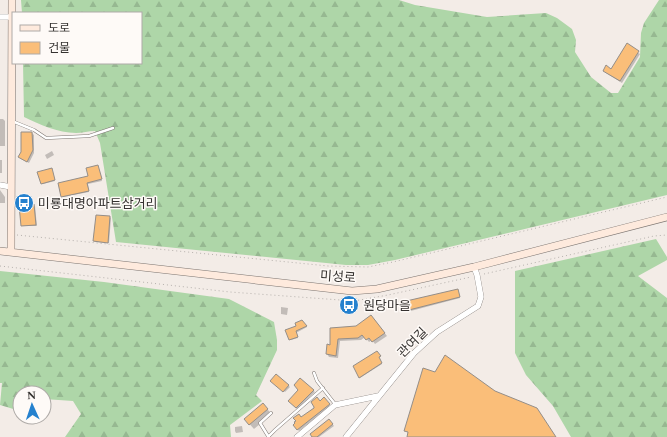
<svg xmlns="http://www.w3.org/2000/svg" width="667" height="437" font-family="Spectral,'Noto Sans KR',serif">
<defs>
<pattern id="forest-firs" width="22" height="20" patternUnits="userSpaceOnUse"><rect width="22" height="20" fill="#aed6a8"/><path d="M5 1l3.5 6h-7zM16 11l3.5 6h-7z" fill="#96b891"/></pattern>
</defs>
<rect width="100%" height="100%" fill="#f3ece7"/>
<path fill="url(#forest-firs)" d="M21 0H399L415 5 487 17 546 13 557 18 572 29 576 40 575 52 591 77 611 93H618L640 57 641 33 644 23 659 0H667V195L395 260 368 265H346L116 242 100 143 95 131C89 131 82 133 76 133 58 133 39 124 24 117L23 63H141V13H22Z
M656 239 667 257V260L638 276 667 298V437H571L553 406 526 375 515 353V271Z
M0 271 104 282 229 299 274 322 277 340V350L256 395 262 401 230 425 231 437H65L81 414 73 401 44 399V393H20V411L0 405 2 383H0Z"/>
<path fill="#0003" d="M627 45 640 54 622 83 606 73 612 70Z
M0 119H3L5 121V146H0Z
M32 133 34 135V153L29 163 21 159Z
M52 151 54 155 47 159 45 155Z
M0 160H2V173H0Z
M98 167 102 181 88 184 89 192 63 197 62 196 89 177Z
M51 169 55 181 43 184 41 183Z
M0 190 5 197V203H0Z
M34 205 35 206 37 226H23L22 225Z
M110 217 111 218 109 243 95 242 94 241Z
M457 290 460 298 407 312 405 311Z
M281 307 288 308 287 315 281 314Z
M374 319 387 336 375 344 372 340 369 342 365 337 361 340 340 341 338 358 329 357 327 354 331 346V329L357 327Z
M306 325 307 327 296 333 298 338 291 340 289 339 297 327Z
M377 352 380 357 378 358 382 364 360 378 355 367Z
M277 375 290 387 285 392 272 381Z
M301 379 315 392 297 409 289 401 300 390Z
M324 399 330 406 299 431 294 425Z
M267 409 272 414 254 429 245 419Z
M329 420 334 426 319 437H314Z
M242 426 243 432 236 433 235 431V427Z"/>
<path fill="#fabe79" stroke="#948e89" d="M627 43 639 51 620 81 603 71 606 65 611 69Z
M21 132H32L33 150 27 162 18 157 21 152Z
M98 165 102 179 87 183 89 191 61 197 58 183 88 176 86 168Z
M52 168 55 180 41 184 37 172Z
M34 204 36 225 21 226 19 205Z
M96 215 110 216 108 243 93 241Z
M458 289 460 297 405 311 402 302Z
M371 315 385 333 372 342 369 338 366 340 362 335 358 338 338 339 336 356 326 354 327 344 330 345V328L356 326Z
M302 320 307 326 296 331 298 337 289 340 285 330 296 326 295 323Z
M377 351 381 356 379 357 382 363 359 378 353 366Z
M445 355 495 391 537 408 556 437H407L408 432 404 431 423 368 435 372Z
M276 374 289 385 283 392 270 381Z
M300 378 314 390 296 408 288 401 298 390 294 385Z
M317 397 320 401 324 397 330 404 297 430 293 425 295 423 294 422 296 421 293 418 299 414 301 417 314 408V407L311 402Z
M263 403 268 409 249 425 244 419Z
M329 419 333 424 317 437H312L310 434Z"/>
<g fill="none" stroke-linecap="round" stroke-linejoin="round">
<defs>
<path id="lane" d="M12 121 34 130 46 138 89 136 113 128
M314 373 317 381 335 404
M268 436 260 423 271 413
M268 437 275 430 323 388"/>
<path id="street" d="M0 17H12
M0 185 11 187
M297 437 335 405 378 396
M346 437 414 353 437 332 478 306 481 297 477 275 474 267"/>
<path id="secondary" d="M0 251 352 291 377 289 474 267 667 217
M11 252 12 0"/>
</defs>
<use href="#lane" stroke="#7b7470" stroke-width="3.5"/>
<use href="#street" stroke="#7b7470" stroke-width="6"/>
<use href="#secondary" stroke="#7b7470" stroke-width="8"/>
<path stroke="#b6b1ad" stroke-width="1" stroke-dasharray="1 3" stroke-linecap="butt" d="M17 235 328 266 368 267 393 262 667 197
M0 266 230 292 354 301 388 295 471 277
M484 274 654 236 667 235"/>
<use href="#lane" stroke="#fff" stroke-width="2.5"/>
<use href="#street" stroke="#fff" stroke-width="5.5"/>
<use href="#secondary" stroke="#feeadd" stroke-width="7"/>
</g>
<defs>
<symbol id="bus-disc" viewBox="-11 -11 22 22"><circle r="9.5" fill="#2581ce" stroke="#fefaf7"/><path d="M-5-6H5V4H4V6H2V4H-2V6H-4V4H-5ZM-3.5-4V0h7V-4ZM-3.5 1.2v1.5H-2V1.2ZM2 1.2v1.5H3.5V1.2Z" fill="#fff"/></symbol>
</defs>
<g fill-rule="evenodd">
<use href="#bus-disc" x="13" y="192" width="22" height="22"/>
<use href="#bus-disc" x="338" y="294" width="22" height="22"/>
</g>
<g text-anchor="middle" stroke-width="3" stroke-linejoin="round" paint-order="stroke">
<g font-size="13" fill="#353230" stroke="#fefaf7" text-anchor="start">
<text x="38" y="208">미룡대명아파트삼거리</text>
<text x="363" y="310">원당마을</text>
</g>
<g font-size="13" fill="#353230" stroke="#fefaf7">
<text transform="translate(338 276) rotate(4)" y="5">미성로</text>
<text transform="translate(412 342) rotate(-45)" y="5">관여길</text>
</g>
</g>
<rect x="12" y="12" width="130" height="52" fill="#fefaf7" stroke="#aeaaa7"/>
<rect x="20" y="25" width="20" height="6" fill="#feeadd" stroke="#aeaaa7"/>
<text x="48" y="32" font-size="12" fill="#353230">도로</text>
<rect x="20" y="42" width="20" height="12" fill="#fabe79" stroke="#aeaaa7"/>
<text x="48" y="52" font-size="12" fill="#353230">건물</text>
<g transform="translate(32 405) rotate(357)"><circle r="19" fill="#fefaf7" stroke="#aeaaa7"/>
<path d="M0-3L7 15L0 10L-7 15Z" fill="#2581ce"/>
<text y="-6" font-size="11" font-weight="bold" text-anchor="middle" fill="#353230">N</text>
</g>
</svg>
